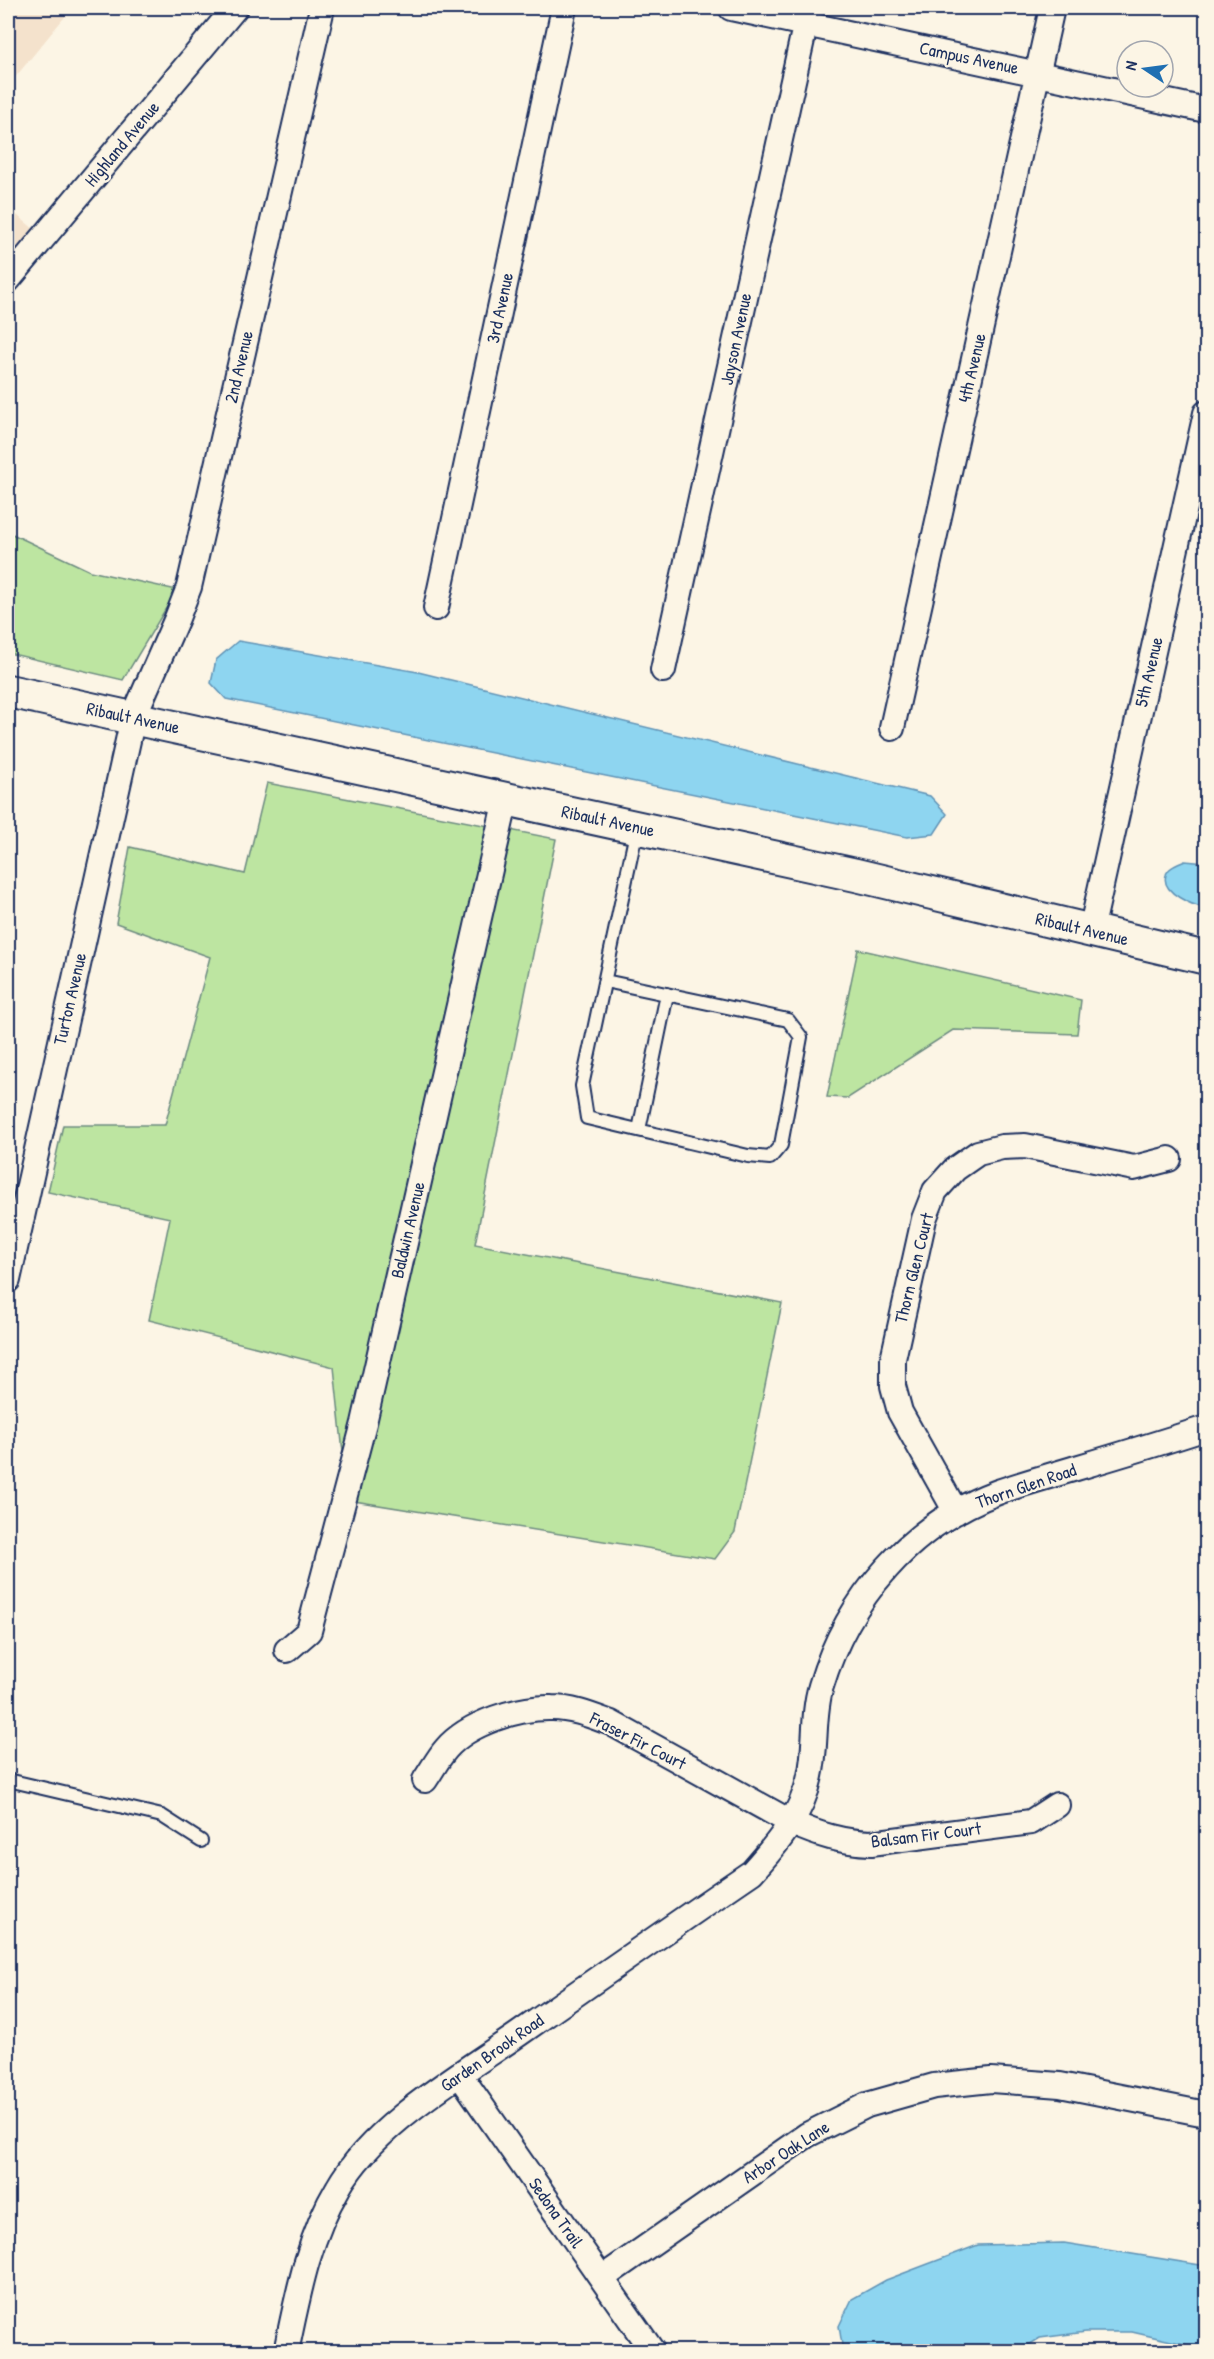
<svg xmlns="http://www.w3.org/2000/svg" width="1214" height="2359" font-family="'Patrick Hand',sans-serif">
<rect width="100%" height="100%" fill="#fcf5e5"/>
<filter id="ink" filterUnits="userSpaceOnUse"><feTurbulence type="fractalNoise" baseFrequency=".0167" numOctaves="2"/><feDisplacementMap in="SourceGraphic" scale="12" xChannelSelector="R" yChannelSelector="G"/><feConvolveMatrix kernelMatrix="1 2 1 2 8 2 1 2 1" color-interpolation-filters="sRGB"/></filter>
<g filter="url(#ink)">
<path fill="#f4e2cc" d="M8 8H72L8 86Z
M8 208 34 229 8 258Z"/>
<path fill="#bde5a1" stroke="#6c8a80" stroke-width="1.5" d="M8 532 90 571 177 590 123 680 8 653Z
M267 783 556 839 475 1244 782 1303 735 1532 715 1559 348 1500 334 1367 149 1320 170 1218 48 1192 63 1125H165L210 957 116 923 130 847 245 874Z
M858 949 1081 1000 1077 1034 953 1030 848 1098 827 1097Z"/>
<path fill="#8ed5f0" stroke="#6093b6" stroke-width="1.5" d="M238 641 418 672 930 796 947 814 934 834 907 837 226 699 211 683 216 660Z
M1185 861 1206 863V908C1194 906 1160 893 1166 875 1168 867 1179 864 1185 861Z
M1206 1592V1633L1198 1593Z
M1064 2243 1206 2266V2349L1132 2332H1086L1040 2338 1019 2351H843L839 2326 852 2299 886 2280 978 2245Z"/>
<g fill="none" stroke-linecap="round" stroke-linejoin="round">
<defs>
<path id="service" d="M605 981 788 1020 801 1037 781 1145 770 1158 748 1156 587 1118 582 1086 637 828
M639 1130 667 994
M8 1780 162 1816 201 1841"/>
<path id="minor" d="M731 8 1206 110
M8 280 235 8
M436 608 564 8
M663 670 809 8
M892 728 1052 8
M1091 931 1206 413
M8 1280 133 718 177 618 189 587 322 8
M956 1512 900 1412 893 1386V1359L924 1219 935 1191 955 1169 978 1153 1002 1147 1025 1146 1134 1168 1169 1159
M287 1650 309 1631 364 1423 506 799
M425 1780C432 1770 438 1758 446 1749 468 1723 519 1707 552 1708 573 1708 592 1716 611 1723L792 1823C819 1835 842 1842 871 1843L1031 1822 1057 1805
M460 2075 653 2352
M602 2278 807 2135 867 2105 934 2086 991 2080 1060 2085 1206 2114
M286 2352C298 2295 308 2238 338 2188 374 2124 460 2075 520 2033 597 1979 674 1925 752 1872 777 1844 802 1815 810 1776 817 1747 812 1716 821 1686 847 1599 911 1524 998 1492 1024 1483 1050 1476 1076 1468 1120 1455 1163 1442 1206 1428"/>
<path id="tertiary" d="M8 691 856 875 1206 958"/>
</defs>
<use href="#service" stroke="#1b2f5e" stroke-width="16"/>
<use href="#minor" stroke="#1b2f5e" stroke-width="28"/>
<use href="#tertiary" stroke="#1b2f5e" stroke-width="36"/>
<use href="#service" stroke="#fcf5e5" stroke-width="12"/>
<use href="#minor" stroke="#fcf5e5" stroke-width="24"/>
<use href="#tertiary" stroke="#fcf5e5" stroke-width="32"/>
</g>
</g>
<g text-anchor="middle" stroke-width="4.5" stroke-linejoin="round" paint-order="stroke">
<g font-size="18" fill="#1b2f5e" stroke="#fcf5e5">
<text transform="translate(969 58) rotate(12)" y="6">Campus Avenue</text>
<text transform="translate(122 144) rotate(-50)" y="6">Highland Avenue</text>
<text transform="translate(500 308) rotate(-78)" y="6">3rd Avenue</text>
<text transform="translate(736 339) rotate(-78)" y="6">Jayson Avenue</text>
<text transform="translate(239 367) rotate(-77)" y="6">2nd Avenue</text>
<text transform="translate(972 368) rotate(-77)" y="6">4th Avenue</text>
<text transform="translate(1149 672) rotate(-77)" y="6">5th Avenue</text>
<text transform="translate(133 718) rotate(12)" y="6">Ribault Avenue</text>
<text transform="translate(608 821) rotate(12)" y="6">Ribault Avenue</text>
<text transform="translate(1082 929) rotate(13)" y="6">Ribault Avenue</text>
<text transform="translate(70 999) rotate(-77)" y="6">Turton Avenue</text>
<text transform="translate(408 1230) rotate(-77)" y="6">Baldwin Avenue</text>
<text transform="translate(914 1268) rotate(-76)" y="6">Thorn Glen Court</text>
<text transform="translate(1026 1486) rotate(-19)" y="6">Thorn Glen Road</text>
<text transform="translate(638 1741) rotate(27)" y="6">Fraser Fir Court</text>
<text transform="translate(926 1835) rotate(-7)" y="6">Balsam Fir Court</text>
<text transform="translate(492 2053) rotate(-35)" y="6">Garden Brook Road</text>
<text transform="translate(786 2152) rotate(-33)" y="6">Arbor Oak Lane</text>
<text transform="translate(556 2213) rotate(55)" y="6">Sedona Trail</text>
</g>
</g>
<rect width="1214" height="2359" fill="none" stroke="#fcf5e5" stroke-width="30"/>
<rect x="15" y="15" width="1184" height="2329" fill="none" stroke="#1b2f5e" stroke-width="2" filter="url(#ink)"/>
<g transform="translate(1145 69) rotate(283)"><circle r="28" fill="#fcf5e5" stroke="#a2a6af" stroke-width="1.5"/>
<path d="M0-4.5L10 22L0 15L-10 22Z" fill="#1f6fb2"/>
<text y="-9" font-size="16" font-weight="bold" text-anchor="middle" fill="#1b2f5e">N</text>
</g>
</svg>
